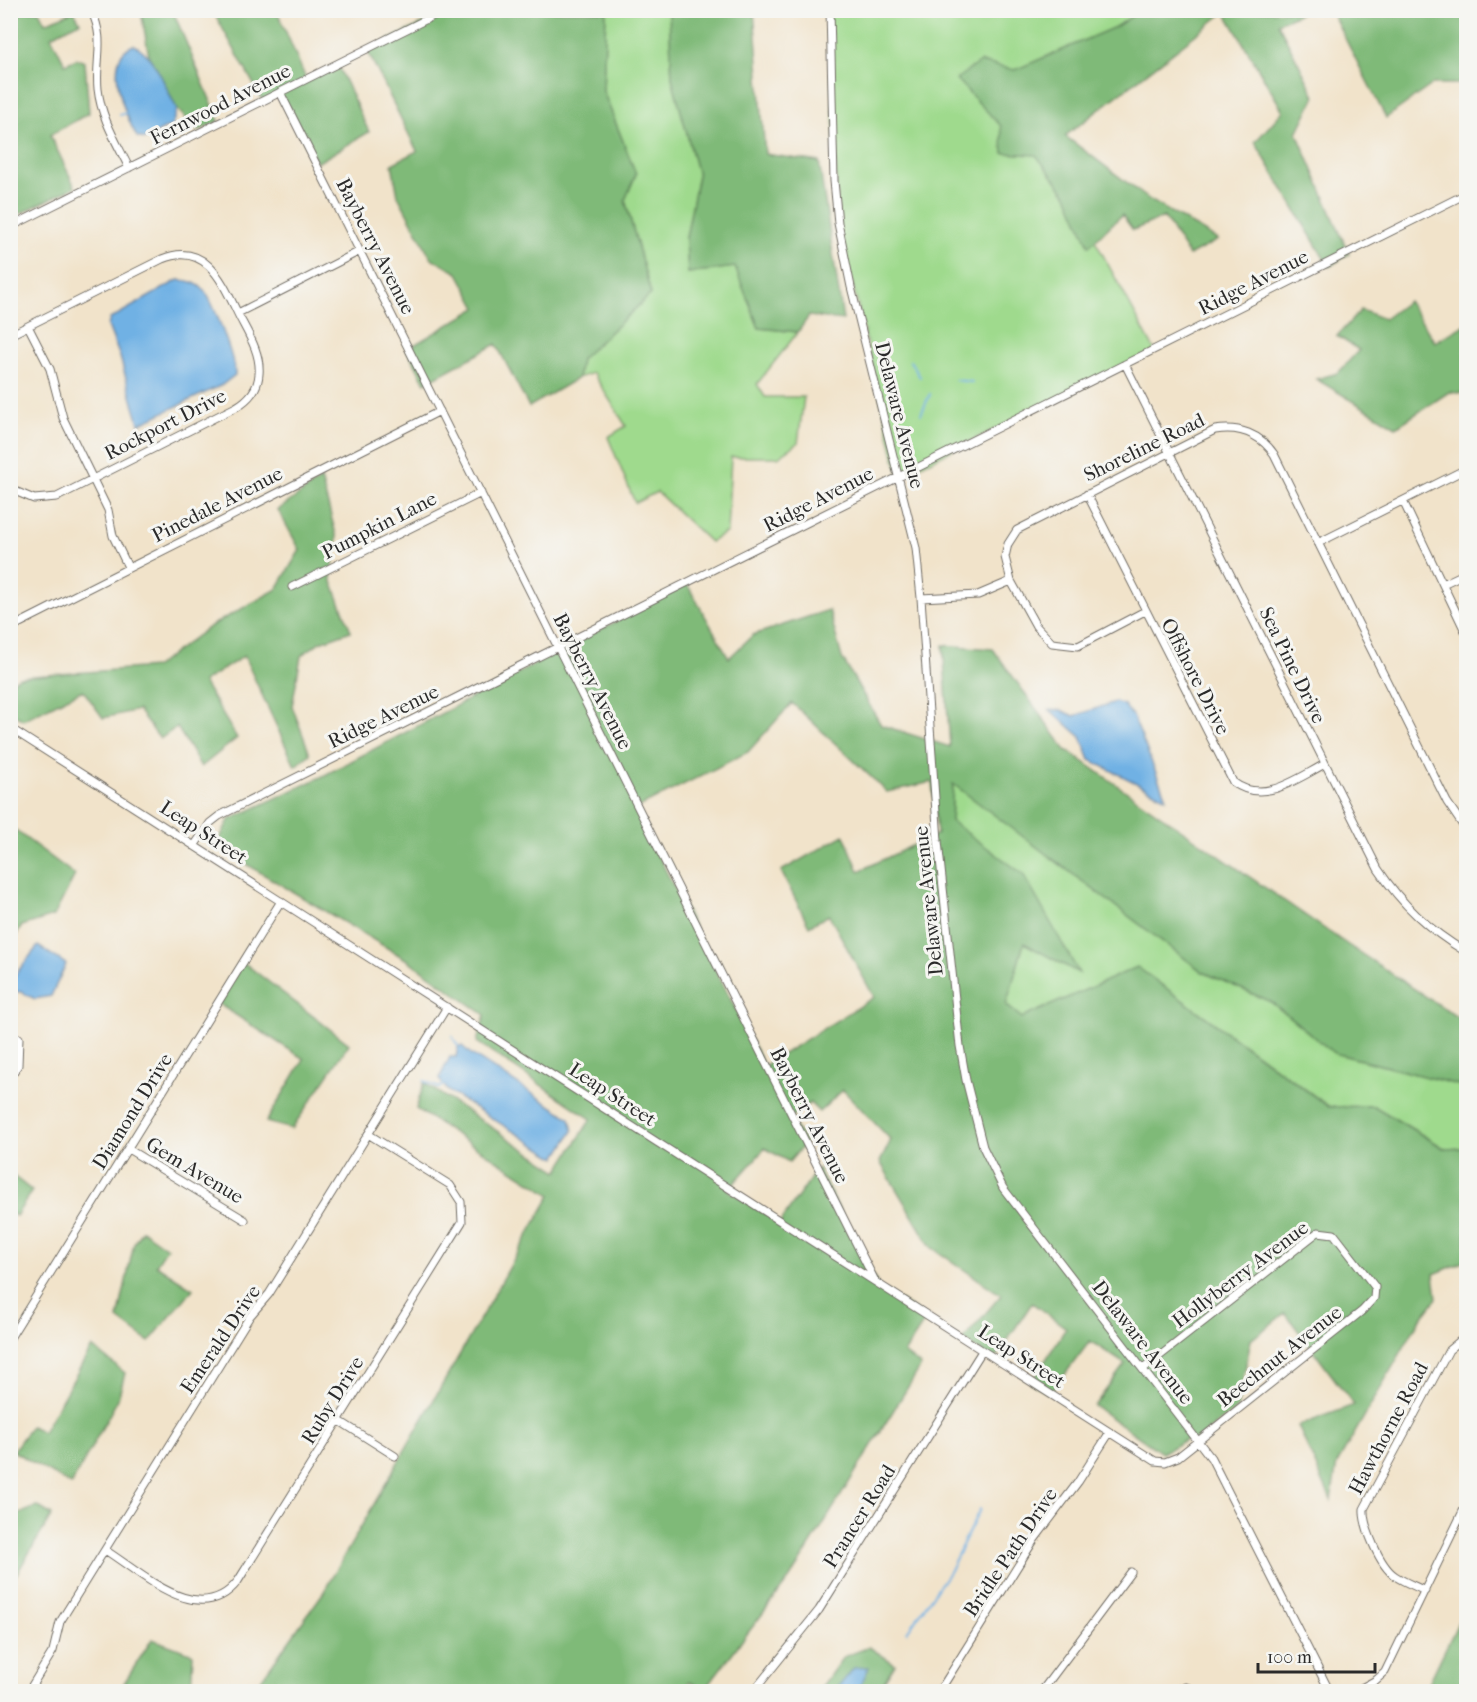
<svg xmlns="http://www.w3.org/2000/svg" width="1477" height="1702" font-family="'IM FELL French Canon',serif">
<rect width="100%" height="100%" fill="#f6f6f2"/>
<filter id="ink" filterUnits="userSpaceOnUse"><feTurbulence type="fractalNoise" baseFrequency=".0167" numOctaves="2"/><feDisplacementMap in="SourceGraphic" scale="12" xChannelSelector="R" yChannelSelector="G"/><feConvolveMatrix kernelMatrix="1 2 1 2 8 2 1 2 1" color-interpolation-filters="sRGB"/></filter>
<filter id="wash" filterUnits="userSpaceOnUse"><feTurbulence type="fractalNoise" baseFrequency=".008" numOctaves="4" result="noise"/><feDisplacementMap in="SourceGraphic" scale="24" xChannelSelector="R" yChannelSelector="G"/><feGaussianBlur stdDeviation="1.35" result="paint"/><feColorMatrix in="noise" values="0 0 0 0 0 0 0 0 0 0 0 0 0 0 0 0 0 1.4 0 .05"/><feComposite in="paint" operator="in"/></filter>
<g filter="url(#wash)">
<rect width="100%" height="100%" fill="#f1e3ca"/>
<path fill="#9fda8d" stroke="#65825c" stroke-width="1.5" d="M606 11H669L672 78 698 175 686 238 688 273 735 267 759 328 798 332 757 384 765 397H804L798 443 778 457H731L727 532 710 542 657 492 635 503 608 437 626 426 593 373 578 378 581 359 651 294 625 200 636 174 603 91Z
M829 11H1141L1167 57 1065 136 1137 190 1091 233 1155 351 899 476 838 223Z
M953 783 1203 972 1271 1002 1334 1053 1466 1087V1148L1446 1149 1374 1106 1330 1107 1137 967 1022 1018 1006 1005 1024 943 1078 972 951 821Z"/>
<path fill="#7fba78" stroke="#557252" stroke-width="1.5" fill-rule="evenodd" d="M25 11H39L45 23 74 11 80 22 51 36 65 64 77 59 85 62 89 113 50 135 75 187 11 218V19Z
M141 11H173L219 121 198 131 177 109 149 57Z
M213 11H277L306 79 337 64 369 132 317 163 279 93 263 101Z
M449 11H606L603 91 636 174 625 200 651 294 581 359 578 378 529 407 496 344 425 383 407 349 477 308 458 273 431 258 398 196 392 164 417 151 367 50Z
M669 11H754L765 154 819 162 843 320 809 316 798 332 759 328 735 267 688 273 686 238 698 175 672 78Z
M1140 11H1305L1278 23 1315 96 1297 133 1349 254 1329 267 1255 142 1283 111 1225 12 1065 136 1150 200 1218 240 1189 256 1164 217 1133 230 1122 215 1089 246 1067 195 1036 155 1003 153 1001 126 956 79 980 62 1015 70 1115 27Z
M1331 11H1466V84H1433L1386 118Z
M1408 301 1435 342 1466 324V394L1449 392 1396 427 1316 379 1338 373 1359 350 1337 336 1361 310 1384 319Z
M321 479 337 538 331 579 351 631 320 642 301 656 292 706 310 754 295 766 244 656 203 682 237 738 201 767 177 727 160 739 138 710 103 718 83 690 23 720 11 713V683L19 677 155 667 209 627 277 589 300 550 278 510Z
M687 584 729 658 753 635 829 610 842 658 881 725 950 747 943 645 993 649 1065 749 1348 945 1466 1023V1087L1334 1053 1271 1002 1203 972 953 784 951 821 1023 874 1079 973 1024 943 1006 1005 1022 1018 1137 967 1329 1107 1374 1106 1445 1149 1466 1148V1261L1434 1274 1437 1298 1419 1321 1337 1464 1331 1500 1298 1426 1354 1405 1285 1313 1251 1340 1237 1409 1197 1439H1187L1162 1453 1094 1406 1125 1364 1090 1341 1050 1394 1031 1383 1066 1328 1032 1303 994 1360 963 1340 1001 1295 931 1247 880 1162 891 1140 843 1090 819 1112 810 1103 789 1119 806 1142 789 1162 765 1148 728 1190 780 1223 818 1168 879 1287 927 1318 904 1353 921 1366 790 1578 704 1690 689 1681 683 1692 253 1691 323 1593 551 1195 416 1109 424 1083 558 1171 591 1119 477 1042 485 1015 409 961 216 846 229 820 321 777ZM792 703 887 792 932 782 937 834 859 871 844 835 781 871 809 926 829 915 874 997 764 1066 635 809 748 752Z
M11 827 75 875 54 916 22 926 11 943Z
M243 962 349 1044 292 1129 266 1122 304 1059 217 1003Z
M11 1174 32 1191 16 1216 11 1213Z
M142 1230 167 1248 156 1265 193 1289 149 1342 118 1319 134 1243Z
M92 1347 125 1373 118 1399 71 1485 13 1451 31 1426 43 1432Z
M37 1506 52 1515 11 1583V1518Z
M1466 1606V1691H1425Z
M152 1639 193 1654 191 1691H119Z
M869 1647 895 1664 878 1691 818 1692 843 1657Z"/>
<path fill="#70b1e4" stroke="#4e6e88" stroke-width="1.5" d="M134 45C155 54 166 89 177 109L172 125 145 139 137 137C125 116 101 56 134 45Z
M178 280C187 280 197 282 204 290 214 303 235 360 235 375L222 385 139 424 120 357 108 326 110 319Z
M1115 702 1124 705 1134 718 1166 798 1090 760 1081 737 1050 710H1061L1074 716Z
M38 946 66 964 51 996 35 999 21 992 13 991 10 981Z
M458 1046H462L471 1054 570 1118 573 1131 556 1158 448 1091 439 1079 450 1057H456Z
M869 1667 858 1691H835L854 1668Z"/>
<g fill="none" stroke-linecap="round" stroke-linejoin="round">
<path stroke="#70b1e4" stroke-width="2" d="M120 115 126 113
M910 361 920 377
M955 380 972 382
M921 414 930 394
M452 1036 458 1046
M424 1081 439 1088 445 1084
M907 1632 949 1572 980 1509"/>
</g>
</g>
<g filter="url(#ink)">
<g fill="none" stroke-linecap="round" stroke-linejoin="round">
<defs>
<path id="minor" d="M91 10C106 40 95 58 98 89 101 118 117 143 129 168
M830 10 834 181 838 223 851 287 916 548 921 598 938 841 960 1046 966 1080 983 1147 1003 1188 1211 1458 1330 1692
M280 92 875 1281
M10 227 445 10
M238 313 360 251
M28 326 50 369 63 418 108 510 113 536 128 567
M10 335 162 259C208 240 224 286 240 318 249 335 261 354 259 374 258 389 248 400 236 407L57 497 34 499 10 489
M1125 364 1378 869C1402 905 1429 930 1466 952
M1087 494 1233 782C1263 805 1296 779 1325 764
M1403 501 1466 633
M1318 543 1466 469
M1445 583 1466 573
M292 587 481 493
M921 598 978 595 1011 581
M1145 611 1078 646 1052 643 1036 626 1011 581 1005 557 1008 544 1017 530 1215 430C1239 426 1260 434 1274 454L1447 802 1466 830
M10 628 440 411
M10 728 1155 1461 1165 1462 1178 1457 1362 1311 1374 1298 1375 1287 1334 1234 1318 1232 1143 1369
M194 846 210 823 219 816 1466 194
M10 1077 18 1065 19 1038
M128 1149 245 1220
M10 1338 281 901
M338 1420 395 1456
M105 1550C142 1573 200 1630 238 1581L462 1222 461 1202 450 1185 368 1134
M1425 1591C1415 1586 1404 1582 1395 1576 1380 1566 1363 1526 1364 1509L1449 1350 1466 1336
M942 1686 952 1692
M28 1692 53 1651 60 1622 250 1316 269 1294 447 1007
M753 1692 819 1610 982 1351
M939 1692 1034 1540 1078 1482 1110 1432
M1041 1692 1131 1572
M1165 1692 1186 1687 1200 1692
M1354 1692 1376 1680 1385 1672 1466 1505"/>
</defs>
<use href="#minor" stroke="#706b63" stroke-width="9"/>
<use href="#minor" stroke="#fff" stroke-width="7"/>
</g>
</g>
<g text-anchor="middle" stroke-width="6" stroke-linejoin="round" paint-order="stroke">
<g font-size="20" fill="#2b2b2b" stroke="#f6f6f2">
<text transform="translate(220 104) rotate(-27)" y="7">Fernwood Avenue</text>
<text transform="translate(376 246) rotate(63)" y="7">Bayberry Avenue</text>
<text transform="translate(1253 282) rotate(-27)" y="7">Ridge Avenue</text>
<text transform="translate(900 415) rotate(76)" y="7">Delaware Avenue</text>
<text transform="translate(165 424) rotate(-27)" y="7">Rockport Drive</text>
<text transform="translate(1144 447) rotate(-26)" y="7">Shoreline Road</text>
<text transform="translate(818 499) rotate(-27)" y="7">Ridge Avenue</text>
<text transform="translate(217 504) rotate(-27)" y="7">Pinedale Avenue</text>
<text transform="translate(379 525) rotate(-27)" y="7">Pumpkin Lane</text>
<text transform="translate(1293 665) rotate(64)" y="7">Sea Pine Drive</text>
<text transform="translate(1196 676) rotate(63)" y="7">Offshore Drive</text>
<text transform="translate(593 681) rotate(63)" y="7">Bayberry Avenue</text>
<text transform="translate(383 716) rotate(-26)" y="7">Ridge Avenue</text>
<text transform="translate(204 832) rotate(33)" y="7">Leap Street</text>
<text transform="translate(928 901) rotate(-96)" y="7">Delaware Avenue</text>
<text transform="translate(613 1094) rotate(33)" y="7">Leap Street</text>
<text transform="translate(132 1111) rotate(-58)" y="7">Diamond Drive</text>
<text transform="translate(810 1115) rotate(63)" y="7">Bayberry Avenue</text>
<text transform="translate(195 1170) rotate(31)" y="7">Gem Avenue</text>
<text transform="translate(1240 1274) rotate(-37)" y="7">Hollyberry Avenue</text>
<text transform="translate(220 1339) rotate(-56)" y="7">Emerald Drive</text>
<text transform="translate(1143 1342) rotate(52)" y="7">Delaware Avenue</text>
<text transform="translate(1022 1356) rotate(33)" y="7">Leap Street</text>
<text transform="translate(1279 1356) rotate(-38)" y="7">Beechnut Avenue</text>
<text transform="translate(332 1400) rotate(-58)" y="7">Ruby Drive</text>
<text transform="translate(1388 1428) rotate(-62)" y="7">Hawthorne Road</text>
<text transform="translate(859 1516) rotate(-58)" y="7">Prancer Road</text>
<text transform="translate(1010 1552) rotate(-56)" y="7">Bridle Path Drive</text>
</g>
</g>
<rect width="1477" height="1702" fill="none" stroke="#f6f6f2" stroke-width="36"/>
<path d="M1258 1663v9h117v-9" fill="none" stroke="#2b2b2b" stroke-width="3"/>
<text x="1267" y="1663" font-size="18" fill="#2b2b2b" stroke="#f6f6f2" stroke-width="4.5" paint-order="stroke">100 m</text>
</svg>
